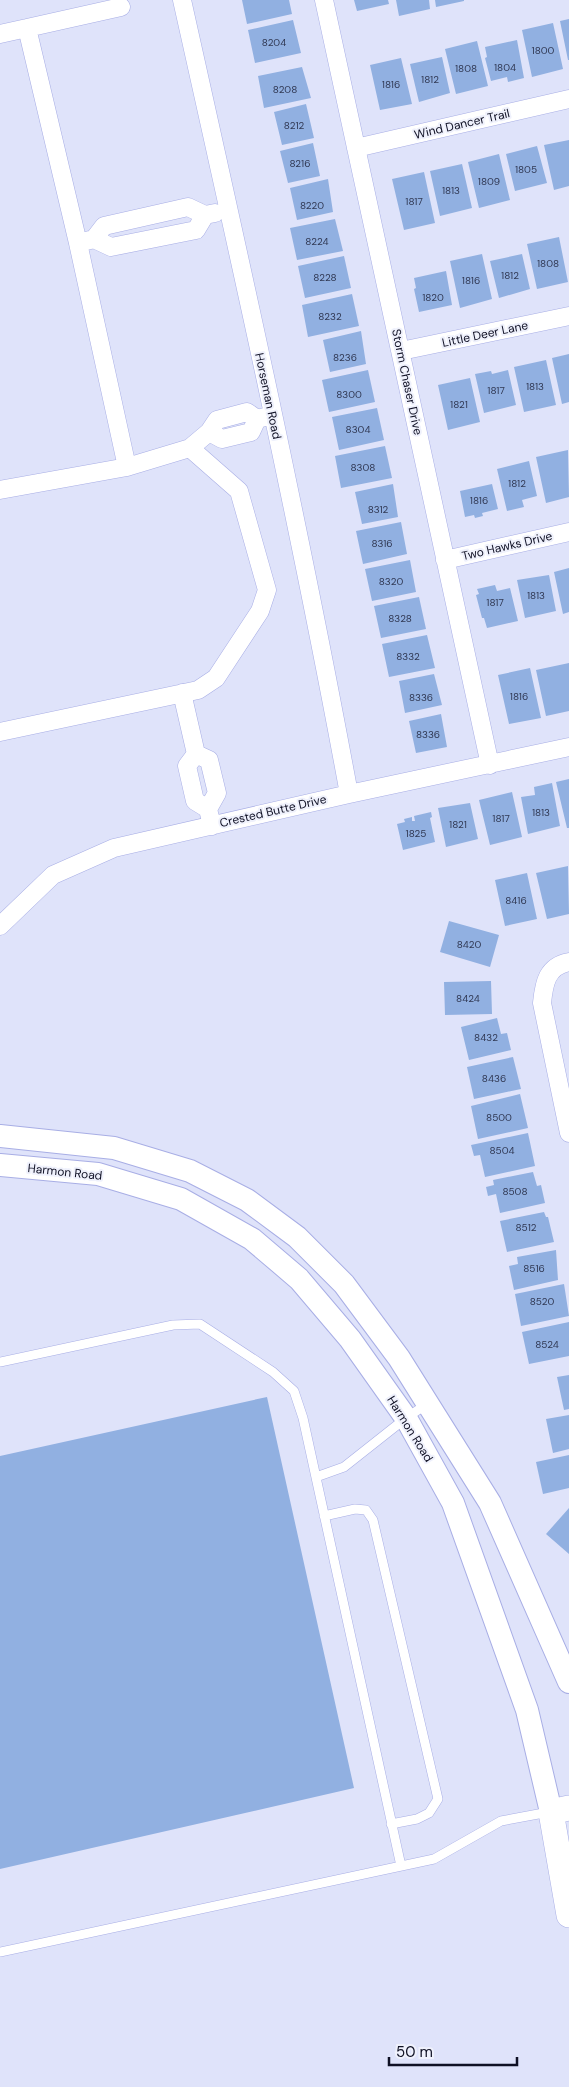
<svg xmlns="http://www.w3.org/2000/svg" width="569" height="2087" font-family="'DM Sans',sans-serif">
<rect width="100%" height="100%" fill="#dfe3fa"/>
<path fill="#91b0e1" d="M242 0H289L292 14 247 24Z
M354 0H388L389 4 357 11Z
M396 0H429L430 9 399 16Z
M435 0H464V1L436 7Z
M569 19V60H568L560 21Z
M293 20 301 53 255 63 248 30Z
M553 23 563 69 532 77 522 30Z
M517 40 524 78 508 82 507 77 491 81 485 58 487 57 485 47Z
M477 41 488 86 456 94 445 49Z
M442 57 450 93 419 102 410 64Z
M401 58 412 104 380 110 370 65Z
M302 67 311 98 264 108 258 76Z
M306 104 314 138 282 145 274 112Z
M569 140V186L554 190 544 145Z
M313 143 320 176 288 183 280 151Z
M537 146 547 183 515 191 506 154Z
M499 154 510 200 479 208 468 162Z
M462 164 472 208 440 216 430 171Z
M424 172 435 223 404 230 392 179Z
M328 179 333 212 297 220 290 188Z
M335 219 343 251 297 260 290 228Z
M559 237 568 282 537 289 527 244Z
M482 254 492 299 460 308 450 261Z
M522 254 530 289 499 298 490 261Z
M344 256 351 288 305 298 298 266Z
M446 271 452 305 419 312 414 289 416 288 414 278Z
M352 294 359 326 308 337 302 305Z
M361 331 366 364 330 372 323 340Z
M569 354V402L562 404 552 358Z
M546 360 556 405 524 412 514 367Z
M368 370 375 402 329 412 322 380Z
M508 370 516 405 484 413 475 374 491 371 492 374Z
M470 378 480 422 448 430 438 385Z
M377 408 384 440 339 450 332 417Z
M385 446 392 478 341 488 335 456Z
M568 450 569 497 546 503 536 457Z
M529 461 537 496 522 500 524 507 507 511 497 469Z
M393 484 398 517 362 524 355 492Z
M492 484 498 509 482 513 483 516 475 518 474 515 465 517 460 491Z
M401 522 407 554 363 564 356 531Z
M410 560 416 592 372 601 365 569Z
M569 568V612L563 614 554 572Z
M549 575 556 611 525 618 517 580Z
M495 585 497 591 510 588 518 621 487 628 484 618H482L476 595 479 594 477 589Z
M419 597 426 629 381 638 374 606Z
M427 635 435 668 389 677 382 644Z
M569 663V711L546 716 536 670Z
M530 668 541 718 509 724 498 675Z
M434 674 442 705 405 713 399 681Z
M441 714 447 747 416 753 409 721Z
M569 779V828H567L556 782Z
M552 783 560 826 528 834 521 797 535 795 534 787Z
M512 792 522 837 490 845 479 800Z
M470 803 478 839 446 847 438 808Z
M431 812 432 817 430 818 435 842 403 850 397 824 405 822 404 819 412 817V821H415L414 816Z
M568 866 569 914 547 919 536 873Z
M527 873 537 919 505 926 495 880Z
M449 921 499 935 490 967 440 952Z
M491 981 492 1014 445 1015 444 982Z
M497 1018 501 1034 507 1033 511 1050 469 1060 461 1027Z
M513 1057 521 1089 474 1099 467 1067Z
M520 1094 528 1128 478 1139 471 1106Z
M528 1133 535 1166 485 1177 480 1155 474 1156 471 1145Z
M533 1172 537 1186 541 1185 545 1203 500 1213 496 1194 488 1196 486 1187 494 1185 493 1180Z
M544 1212 546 1217H548L554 1242 507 1252 500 1221Z
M556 1250 558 1280 514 1290 509 1266 518 1264 517 1257Z
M564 1284 569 1316 521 1326 515 1294Z
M569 1322V1356L529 1364 522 1332Z
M569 1375V1409L564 1410 557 1377Z
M267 1397 354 1788 0 1869V1456Z
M569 1415V1449L553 1453 546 1419Z
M569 1455V1488L543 1494 536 1462Z
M569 1508V1554L546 1534Z"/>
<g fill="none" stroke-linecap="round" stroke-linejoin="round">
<defs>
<path id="service" d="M0 1362 173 1325 200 1324 273 1372 294 1391 303 1418 401 1866
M316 1477 344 1467 406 1418 427 1404
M324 1516 355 1509 366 1510 373 1520 438 1799 429 1813 417 1819 391 1824
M0 1952 434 1859 501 1821 549 1812"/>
<path id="minor" d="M182 0C241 264 300 528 349 794
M324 0 490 765
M27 28 121 7
M0 34 27 28 78 243 94 239 111 247 196 230 205 215
M356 148 569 99
M94 239 104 226 188 207 205 215 215 213
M78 243 127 467
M401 351 569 316
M209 432 222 439 251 432 257 419
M0 490 127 467 190 448 209 432 217 420 247 412 257 419 273 415
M445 560 569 532
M182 693 196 754 187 766 195 801 208 809 212 826
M0 732 198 690 216 678 260 611 267 590 239 491 190 448
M196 754 209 760 217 793 208 809
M0 926 53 875 114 848 349 794 569 747
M569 962C547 966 544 983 542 1003L569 1133"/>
<path id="tertiary" d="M0 1136 114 1148 190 1171 247 1200 297 1237 344 1284 399 1358 490 1503 569 1682
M0 1165 98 1174 181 1199 252 1239 299 1279 350 1339 406 1418 453 1503 527 1710 551 1812"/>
<path id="secondary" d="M569 1808 551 1812 569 1915"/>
</defs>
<use href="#service" stroke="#a8aee5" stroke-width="10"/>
<use href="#minor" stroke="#a8aee5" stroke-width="19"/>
<use href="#tertiary" stroke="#a8aee5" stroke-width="24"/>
<use href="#secondary" stroke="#a8aee5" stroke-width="26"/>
<use href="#service" stroke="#fff" stroke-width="9"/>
<use href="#minor" stroke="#fff" stroke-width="18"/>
<use href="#tertiary" stroke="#fff" stroke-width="22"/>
<use href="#secondary" stroke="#fff" stroke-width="25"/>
</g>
<g text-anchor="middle" stroke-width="4" stroke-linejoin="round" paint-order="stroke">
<g font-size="10" fill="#303853">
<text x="274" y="46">8204</text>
<text x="543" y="54">1800</text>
<text x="505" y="71">1804</text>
<text x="466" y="72">1808</text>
<text x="430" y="83">1812</text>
<text x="391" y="88">1816</text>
<text x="285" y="93">8208</text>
<text x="294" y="129">8212</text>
<text x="300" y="167">8216</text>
<text x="526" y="173">1805</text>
<text x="489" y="185">1809</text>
<text x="451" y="194">1813</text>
<text x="414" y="205">1817</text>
<text x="312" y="209">8220</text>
<text x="317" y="245">8224</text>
<text x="548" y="267">1808</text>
<text x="510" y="279">1812</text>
<text x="325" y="281">8228</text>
<text x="471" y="284">1816</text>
<text x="433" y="301">1820</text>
<text x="330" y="320">8232</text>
<text x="345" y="361">8236</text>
<text x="535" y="390">1813</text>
<text x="496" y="394">1817</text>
<text x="349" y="398">8300</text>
<text x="459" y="408">1821</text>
<text x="358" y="433">8304</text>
<text x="363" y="471">8308</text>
<text x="517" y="487">1812</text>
<text x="479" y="504">1816</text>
<text x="378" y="513">8312</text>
<text x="382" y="547">8316</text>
<text x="391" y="585">8320</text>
<text x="536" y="599">1813</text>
<text x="495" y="606">1817</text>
<text x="400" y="622">8328</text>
<text x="408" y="660">8332</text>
<text x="519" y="700">1816</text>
<text x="421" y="701">8336</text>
<text x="428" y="738">8336</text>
<text x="541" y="816">1813</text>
<text x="501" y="822">1817</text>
<text x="458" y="828">1821</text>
<text x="416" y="837">1825</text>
<text x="516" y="904">8416</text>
<text x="469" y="948">8420</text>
<text x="468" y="1002">8424</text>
<text x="486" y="1041">8432</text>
<text x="494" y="1082">8436</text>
<text x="499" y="1121">8500</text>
<text x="502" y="1154">8504</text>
<text x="515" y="1195">8508</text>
<text x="526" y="1231">8512</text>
<text x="534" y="1272">8516</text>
<text x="542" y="1305">8520</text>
<text x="547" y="1348">8524</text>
</g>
<g font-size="12" fill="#0f1024" stroke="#eff1fc">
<text transform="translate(462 124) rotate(-13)" y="4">Wind Dancer Trail</text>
<text transform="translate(485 334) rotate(-12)" y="4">Little Deer Lane</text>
<text transform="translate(407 382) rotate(78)" y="4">Storm Chaser Drive</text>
<text transform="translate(268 396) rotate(78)" y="4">Horseman Road</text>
<text transform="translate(507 546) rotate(-13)" y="4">Two Hawks Drive</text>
<text transform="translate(273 811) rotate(-13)" y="4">Crested Butte Drive</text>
<text transform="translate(65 1172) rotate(6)" y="4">Harmon Road</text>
<text transform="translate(410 1429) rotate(58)" y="4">Harmon Road</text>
</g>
</g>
<path d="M389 2057v8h128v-8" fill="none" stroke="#0f1024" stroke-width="2.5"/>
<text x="396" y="2057" font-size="15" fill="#0f1024" stroke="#eff1fc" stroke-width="4" paint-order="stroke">50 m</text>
</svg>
